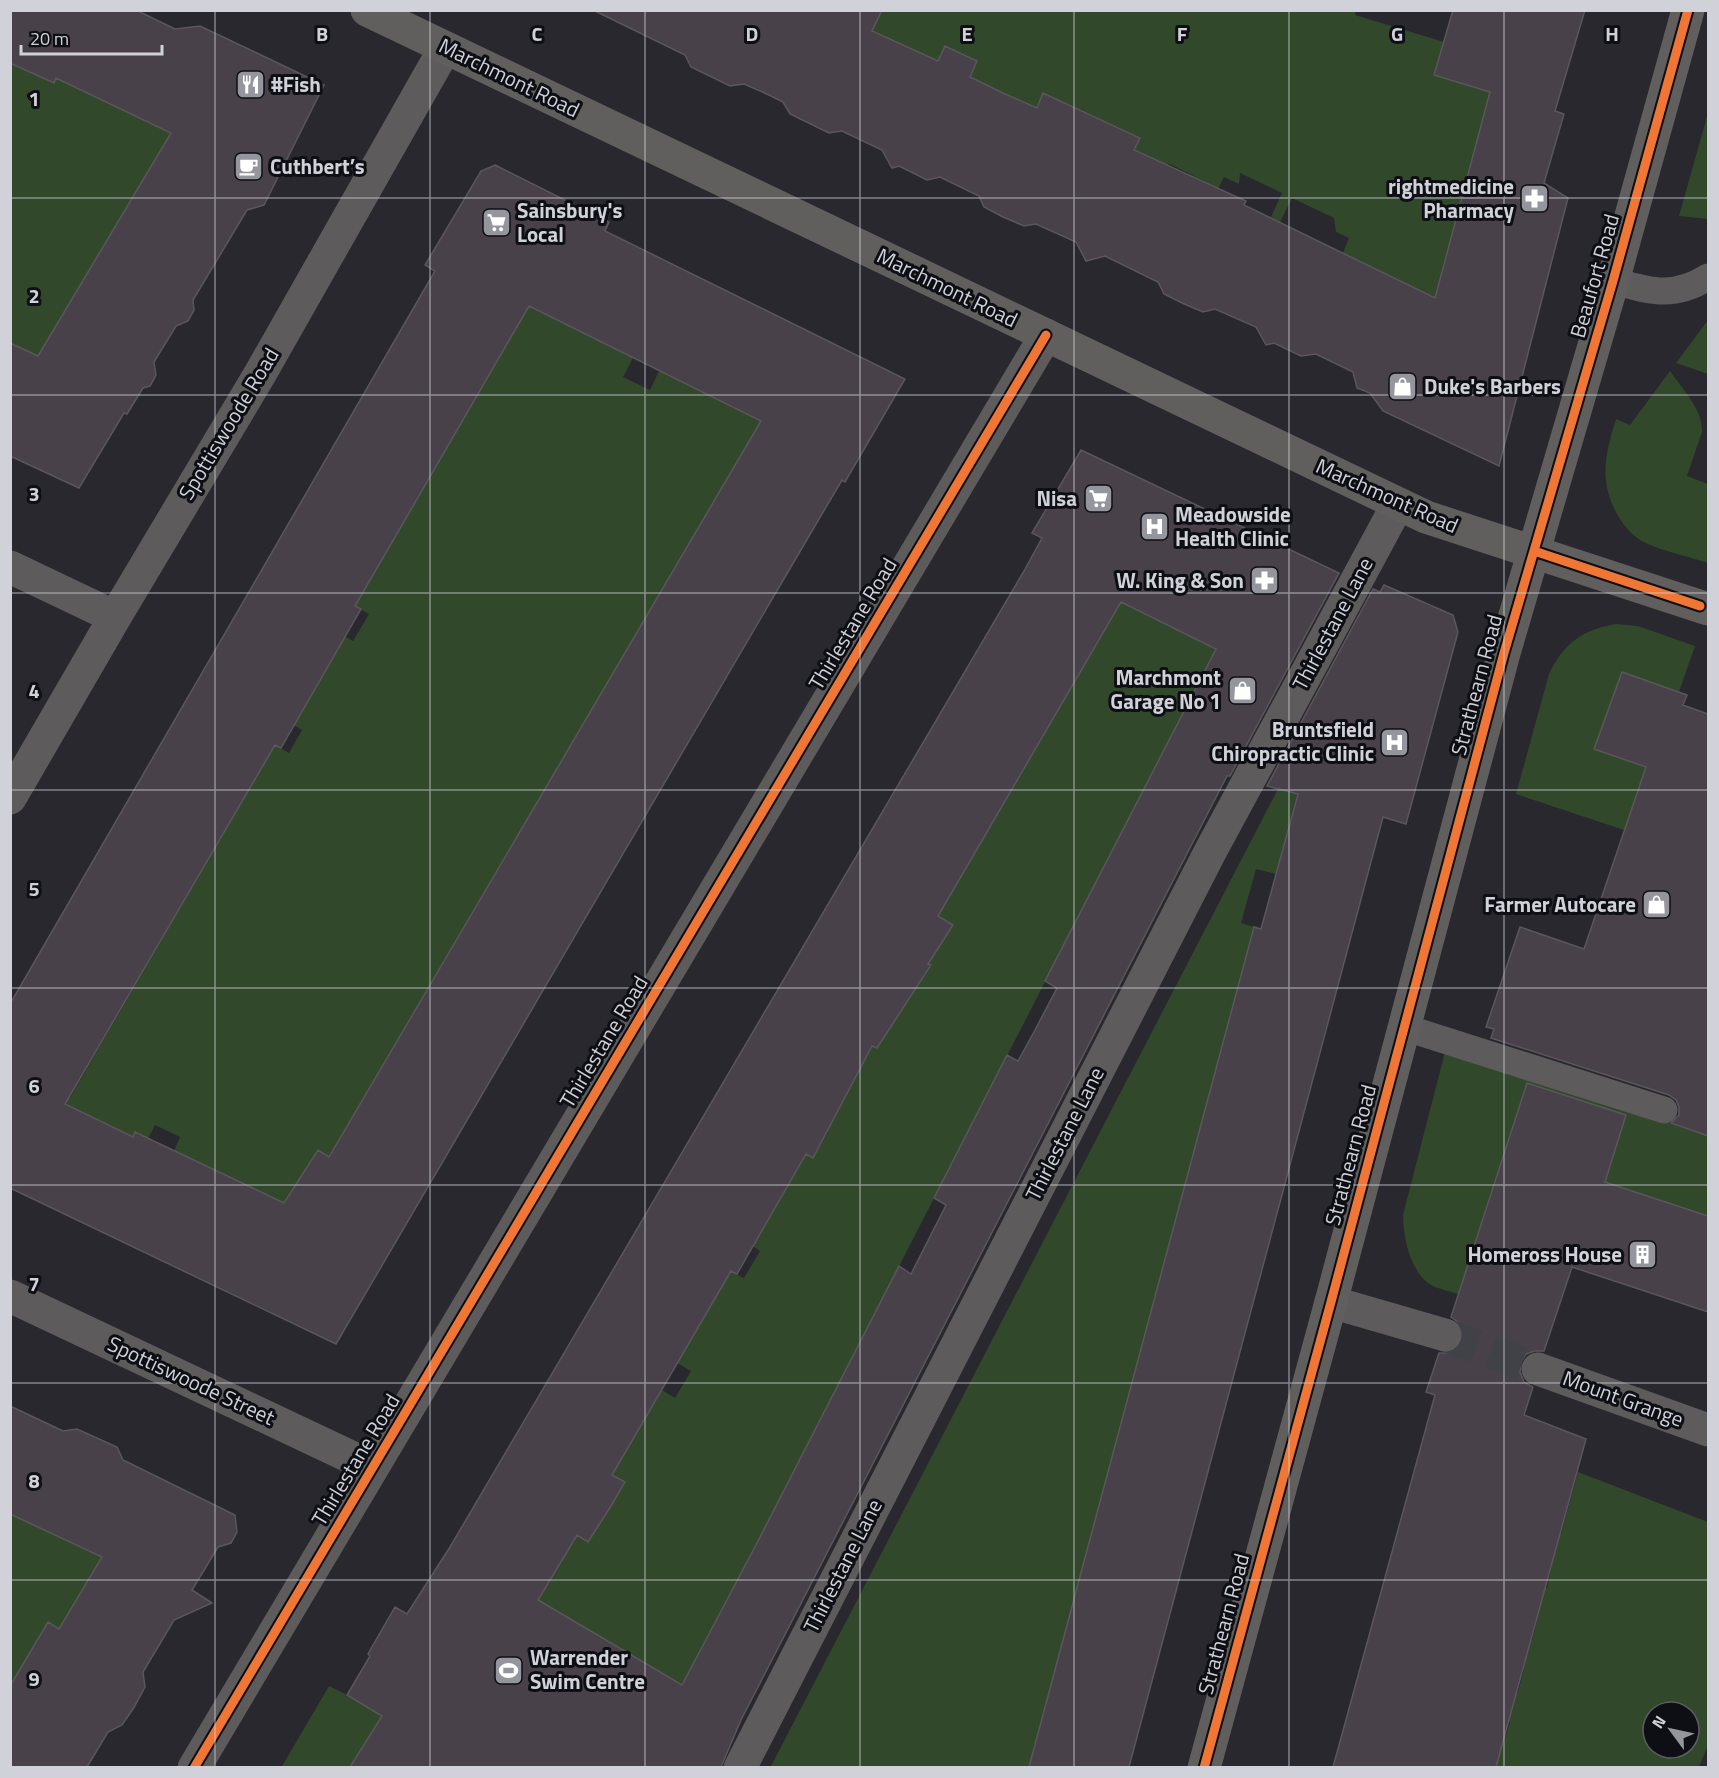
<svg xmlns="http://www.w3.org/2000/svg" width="1719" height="1778" font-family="'Titillium Web',sans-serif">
<rect width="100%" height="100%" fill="#28282e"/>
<path fill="#32482b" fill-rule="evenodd" d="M869 11H1356L1355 15 1444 42 1434 75 1494 93 1477 140 1436 292 1443 298 1433 324 1398 291 1392 277 1343 253 1349 238 1336 232 1334 218 1292 198 1280 222 1271 217 1282 193 1240 173 1239 184 1224 177 1217 191 1205 185 1206 182 1172 165 1168 164 1165 169 1132 154 1139 137 1044 93 1036 108 970 77 977 62 962 54 938 62 872 31 879 15Z
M10 63 54 83 56 78 157 126 187 124 157 156 30 372 17 346 11 343Z
M1708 113V219L1679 216Z
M527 286 558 302 551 317 633 358 623 377 650 390 659 371 755 418 764 417 330 1154 328 1157 318 1151 309 1164 289 1223 174 1151 180 1137 155 1125 148 1139 133 1137 74 1108 65 1111 64 1099 70 1098 275 745 289 753 302 730 288 722 339 633 353 641 369 614 355 606 513 333 508 318Z
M1708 320V374L1676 363Z
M1670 371C1682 389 1703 409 1702 432L1687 476 1708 484V563C1690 557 1658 550 1642 541 1634 537 1627 529 1622 522 1598 486 1604 457 1616 419L1630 425Z
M1124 598 1217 647 757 1543 682 1685 538 1600 577 1535 588 1542 625 1483 612 1475 662 1390 675 1398 691 1371 677 1363 731 1271 744 1278 760 1251 748 1243 792 1179 787 1176 801 1152 813 1158 828 1132 816 1123 864 1041 878 1048 886 1034 911 962 927 971 931 966 914 955 944 938 953 926 938 916Z
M1616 624 1638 626 1695 646 1679 692 1622 672 1594 749 1668 775 1650 826 1708 846V858L1516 794 1549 674C1564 643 1582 630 1616 624Z
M1278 789 1297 794 1276 874 1256 869 1241 923 1254 927 1029 1767 770 1768Z
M1446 1048 1708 1136V1216L1605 1182 1623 1126 1523 1094 1458 1294C1450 1291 1438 1289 1431 1285 1410 1272 1403 1237 1403 1215Z
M1578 1472 1708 1522V1745L1699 1767H1491L1498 1744 1503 1745 1510 1722 1506 1720 1514 1691 1518 1692 1524 1669 1470 1654 1496 1630 1532 1640 1538 1617 1534 1615 1541 1586 1547 1588 1552 1565 1498 1551 1525 1525 1561 1534ZM1653 1712H1689V1748H1653Z
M10 1514 90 1552 111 1542 59 1629 48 1622 11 1686Z
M329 1686 347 1695 469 1767H418L368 1738 350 1767 281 1768Z"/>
<path fill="#48414a" stroke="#5a575c" stroke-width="1.5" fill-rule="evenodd" d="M10 10H136L175 29 200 26 324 85 264 205 247 210 193 300 194 310 188 321 176 326 154 362 156 375 150 386 143 388 127 414 124 413 79 488 10 456V343L38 356 171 133 56 78 54 83 10 63Z
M593 10H882L872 31 938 61 945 46 977 61 970 77 1003 93 1037 108 1043 93 1140 138 1134 150 1246 201 1244 205 1435 298 1490 92 1434 75 1453 10H1585L1555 111 1564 114 1544 183 1568 198 1499 466 1383 411 1370 393 1357 388 1353 372 1316 354 1301 356 1274 343 1266 345 1256 327 1215 309 1203 312 1182 303 1164 294 1158 282 1105 256 1086 261 1076 242 1036 224 1024 226 1003 217 984 207 979 196 940 177 927 180 899 166 892 168 882 150 842 131 829 133 790 114 783 102 769 95 744 84 730 86 691 67 685 55Z
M495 165 609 222 605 231 905 379 845 482 842 480 785 577 336 1344 10 1188V1004L435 271 425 265 481 171ZM529 306 761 421 329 1157 318 1150 284 1203 135 1132 133 1137 65 1104 275 745 281 748 361 609 355 606Z
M1081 450 1339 573 1230 776H1227L741 1720 721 1767H350L382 1716 347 1695 370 1656 368 1654 395 1607 407 1614 450 1547 1024 571 1042 538 1032 533ZM1121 602 1216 649 1045 981 1057 988 1035 1030 1018 1061 1007 1055 934 1198 946 1205 911 1274 899 1266 757 1543 682 1685 538 1600 577 1535 588 1542 611 1506 625 1482 612 1475 731 1271 737 1274 806 1154 813 1158 872 1046 877 1048 931 965 928 964 953 925 938 916Z
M1384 585 1453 615 1458 632 1406 824 1383 817 1129 1767H1029L1254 927 1261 929 1298 794 1267 786 1373 589 1380 592Z
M1622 672 1687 695 1683 705 1708 714V1136L1671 1123 1679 1115V1107L1676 1100 1669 1095 1491 1038 1494 1029 1486 1027 1520 927 1584 949 1646 767 1594 749Z
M1527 1083 1626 1115 1605 1182 1708 1216V1312L1572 1267 1544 1351H1535L1526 1354 1521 1362 1520 1372 1524 1382 1533 1387 1524 1415 1586 1439 1496 1767H1333L1435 1395 1426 1392 1439 1353H1450L1458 1349 1463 1341V1330L1458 1322 1451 1317Z
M10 1406 63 1431 77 1429 117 1447 123 1460 235 1515 237 1532 231 1543 218 1547 192 1590 212 1603 174 1620 143 1672 145 1687 133 1709 122 1725 108 1732 87 1767H10V1686L48 1622 59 1629 102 1557 10 1514Z"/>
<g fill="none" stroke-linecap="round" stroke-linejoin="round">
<path stroke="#414148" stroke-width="33" stroke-dasharray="33 16" stroke-linecap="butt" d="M1445 1335 1538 1369"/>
<path stroke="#5d5b5b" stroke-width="27" d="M1613 281C1650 291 1673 299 1708 277
M1403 1027 1664 1110"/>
<path stroke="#5d5b5b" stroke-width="33" d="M10 567 115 617
M10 798 115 617 260 374 445 48
M10 1296 372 1467
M1331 1302 1445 1335
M1538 1369 1708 1430
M194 1768 1046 335
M740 1768 1210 852 1398 504"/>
<path stroke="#615f5e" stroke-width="33" d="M367 10 1426 517 1708 609
M1204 1768 1331 1302 1504 653 1613 281 1688 10"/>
<defs>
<path id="cycleway" d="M1534 551 1700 606
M194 1768 1046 335
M1204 1768 1331 1302 1504 653 1613 281 1688 10"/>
</defs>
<use href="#cycleway" stroke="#0e0f14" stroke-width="13"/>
<use href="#cycleway" stroke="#f07635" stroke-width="9"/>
</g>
<path fill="none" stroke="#d0d1d9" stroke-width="1.5" stroke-opacity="0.55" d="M215 10V1768M430 10V1768M645 10V1768M860 10V1768M1074 10V1768M1289 10V1768M1504 10V1768M10 198H1708M10 395H1708M10 593H1708M10 790H1708M10 988H1708M10 1185H1708M10 1383H1708M10 1580H1708"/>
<defs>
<symbol id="restaurant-square" viewBox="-11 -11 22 22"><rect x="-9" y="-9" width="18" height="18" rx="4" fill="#95969d" stroke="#0e0f14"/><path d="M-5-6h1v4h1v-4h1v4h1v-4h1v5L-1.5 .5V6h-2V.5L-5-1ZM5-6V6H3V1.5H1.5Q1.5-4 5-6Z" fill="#fff"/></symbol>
<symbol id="cafe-square" viewBox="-11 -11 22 22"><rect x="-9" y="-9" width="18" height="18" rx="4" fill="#95969d" stroke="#0e0f14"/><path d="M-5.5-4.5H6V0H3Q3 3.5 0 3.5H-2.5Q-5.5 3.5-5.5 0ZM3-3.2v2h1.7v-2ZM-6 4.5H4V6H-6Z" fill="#fff"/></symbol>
<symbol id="pharmacy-square" viewBox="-11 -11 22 22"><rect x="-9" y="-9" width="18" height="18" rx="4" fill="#95969d" stroke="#0e0f14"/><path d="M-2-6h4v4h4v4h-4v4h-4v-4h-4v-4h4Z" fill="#fff"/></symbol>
<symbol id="supermarket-square" viewBox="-11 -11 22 22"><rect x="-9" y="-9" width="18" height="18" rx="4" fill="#95969d" stroke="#0e0f14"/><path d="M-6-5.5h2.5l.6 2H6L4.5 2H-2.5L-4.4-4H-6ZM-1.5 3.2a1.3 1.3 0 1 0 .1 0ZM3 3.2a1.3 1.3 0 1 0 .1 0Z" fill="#fff"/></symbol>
<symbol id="shop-square" viewBox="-11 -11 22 22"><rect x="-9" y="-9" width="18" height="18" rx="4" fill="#95969d" stroke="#0e0f14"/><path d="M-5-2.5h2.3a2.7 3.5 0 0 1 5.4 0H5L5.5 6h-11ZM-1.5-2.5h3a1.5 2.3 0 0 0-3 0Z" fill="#fff"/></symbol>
<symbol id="hospital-square" viewBox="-11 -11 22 22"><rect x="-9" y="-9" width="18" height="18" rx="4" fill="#95969d" stroke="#0e0f14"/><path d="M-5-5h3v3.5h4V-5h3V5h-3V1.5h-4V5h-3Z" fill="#fff"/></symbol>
<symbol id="building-square" viewBox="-11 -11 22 22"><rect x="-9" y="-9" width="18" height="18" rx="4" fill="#95969d" stroke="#0e0f14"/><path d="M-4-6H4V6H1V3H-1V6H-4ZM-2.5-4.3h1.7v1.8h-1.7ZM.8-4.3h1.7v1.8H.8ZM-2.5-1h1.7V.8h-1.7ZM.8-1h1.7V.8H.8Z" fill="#fff"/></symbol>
<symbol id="stadium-square" viewBox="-11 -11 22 22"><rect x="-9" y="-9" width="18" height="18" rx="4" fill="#95969d" stroke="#0e0f14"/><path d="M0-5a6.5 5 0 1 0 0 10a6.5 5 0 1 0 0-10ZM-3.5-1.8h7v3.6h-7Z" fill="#fff"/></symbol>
</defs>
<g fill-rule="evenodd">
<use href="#restaurant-square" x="234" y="68" width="33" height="33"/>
<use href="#cafe-square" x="232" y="150" width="33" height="33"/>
<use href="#pharmacy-square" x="1518" y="182" width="33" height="33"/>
<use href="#supermarket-square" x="480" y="206" width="33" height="33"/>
<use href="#shop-square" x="1386" y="370" width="33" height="33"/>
<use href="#supermarket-square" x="1082" y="482" width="33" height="33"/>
<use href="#hospital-square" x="1138" y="510" width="33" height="33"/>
<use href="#pharmacy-square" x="1248" y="564" width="33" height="33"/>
<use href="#shop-square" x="1226" y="674" width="33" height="33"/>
<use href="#hospital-square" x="1378" y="726" width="33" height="33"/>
<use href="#shop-square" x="1640" y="888" width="33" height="33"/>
<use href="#building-square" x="1626" y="1238" width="33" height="33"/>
<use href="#stadium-square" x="492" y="1654" width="33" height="33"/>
</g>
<g text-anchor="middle" stroke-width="6" stroke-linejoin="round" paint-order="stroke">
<g font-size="21" fill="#d0d1d9" stroke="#0e0f14">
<text transform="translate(509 78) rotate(26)" y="7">Marchmont Road</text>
<text transform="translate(1595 276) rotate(-74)" y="7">Beaufort Road</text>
<text transform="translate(947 288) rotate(26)" y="7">Marchmont Road</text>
<text transform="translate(229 424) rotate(-59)" y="7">Spottiswoode Road</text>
<text transform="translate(1387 496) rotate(24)" y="7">Marchmont Road</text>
<text transform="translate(853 624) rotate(-59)" y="7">Thirlestane Road</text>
<text transform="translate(1333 624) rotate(-62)" y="7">Thirlestane Lane</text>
<text transform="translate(1477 685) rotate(-75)" y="7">Strathearn Road</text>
<text transform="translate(604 1042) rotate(-59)" y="7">Thirlestane Road</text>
<text transform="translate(1065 1134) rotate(-63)" y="7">Thirlestane Lane</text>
<text transform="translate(1351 1155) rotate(-75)" y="7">Strathearn Road</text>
<text transform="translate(191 1381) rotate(25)" y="7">Spottiswoode Street</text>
<text transform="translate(1623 1399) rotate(20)" y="7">Mount Grange</text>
<text transform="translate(356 1460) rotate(-59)" y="7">Thirlestane Road</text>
<text transform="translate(843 1566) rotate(-63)" y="7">Thirlestane Lane</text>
<text transform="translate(1224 1624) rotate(-75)" y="7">Strathearn Road</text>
</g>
<g font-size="21" font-weight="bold" fill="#d0d1d9" stroke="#0e0f14" text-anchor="end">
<text x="271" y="92" text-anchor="start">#Fish</text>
<text x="270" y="174" text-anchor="start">Cuthbert’s</text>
<text x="1514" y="194">rightmedicine<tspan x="1514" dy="24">Pharmacy</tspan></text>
<text x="517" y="218" text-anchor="start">Sainsbury's<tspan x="517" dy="24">Local</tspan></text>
<text x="1424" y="394" text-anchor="start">Duke's Barbers</text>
<text x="1077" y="506">Nisa</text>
<text x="1175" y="522" text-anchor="start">Meadowside<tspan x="1175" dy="24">Health Clinic</tspan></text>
<text x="1244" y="588">W. King &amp; Son</text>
<text x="1221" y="685">Marchmont<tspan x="1221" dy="24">Garage No 1</tspan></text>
<text x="1374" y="737">Bruntsfield<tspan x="1374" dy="24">Chiropractic Clinic</tspan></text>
<text x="1636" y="912">Farmer Autocare</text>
<text x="1622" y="1262">Homeross House</text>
<text x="530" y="1665" text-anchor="start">Warrender<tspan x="530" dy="24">Swim Centre</tspan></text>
</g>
</g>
<g font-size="20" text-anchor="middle" font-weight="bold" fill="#d0d1d9" stroke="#0e0f14" stroke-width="6" stroke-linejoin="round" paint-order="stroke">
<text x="322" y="41">B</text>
<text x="537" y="41">C</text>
<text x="752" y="41">D</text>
<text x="967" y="41">E</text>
<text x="1182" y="41">F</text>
<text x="1397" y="41">G</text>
<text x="1612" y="41">H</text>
<text x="34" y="106">1</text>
<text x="34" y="303">2</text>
<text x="34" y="501">3</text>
<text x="34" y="698">4</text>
<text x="34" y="896">5</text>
<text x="34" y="1093">6</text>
<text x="34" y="1291">7</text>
<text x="34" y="1488">8</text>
<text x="34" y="1686">9</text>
</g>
<rect width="1719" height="1778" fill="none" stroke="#d0d1d9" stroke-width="24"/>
<g transform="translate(1671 1730) rotate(303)"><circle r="28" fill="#0e0f14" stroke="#5c5d63" stroke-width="1.5"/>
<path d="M0-4.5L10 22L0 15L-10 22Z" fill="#95969d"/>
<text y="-9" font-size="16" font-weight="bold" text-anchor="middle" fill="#d0d1d9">N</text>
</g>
<path d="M21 45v9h141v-9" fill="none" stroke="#d0d1d9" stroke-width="3"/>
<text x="30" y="45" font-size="18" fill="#d0d1d9" stroke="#0e0f14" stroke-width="4.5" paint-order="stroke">20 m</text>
</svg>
